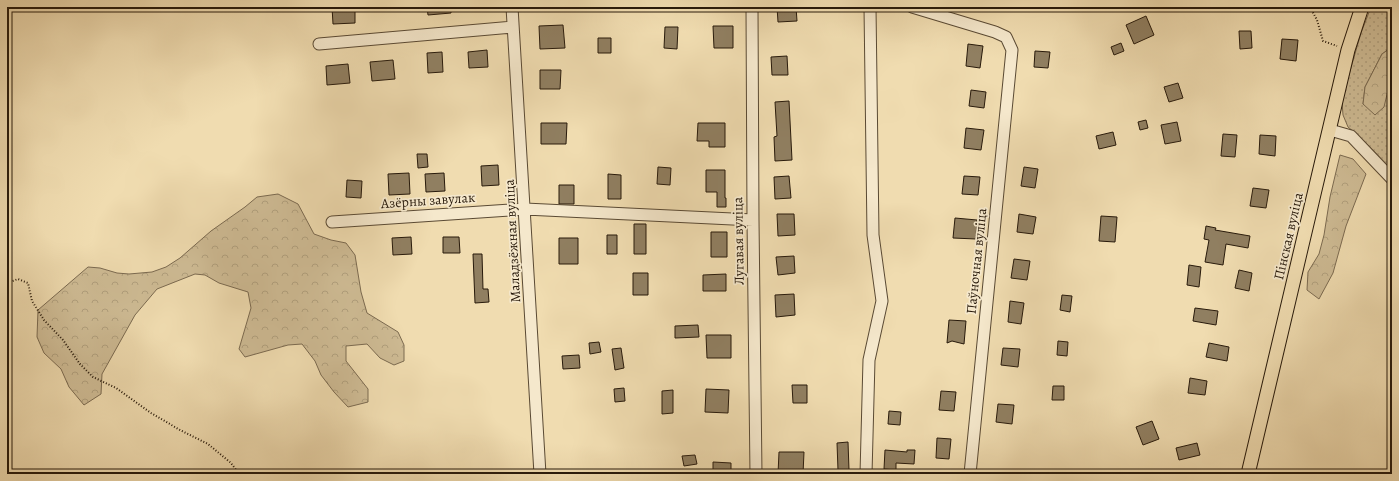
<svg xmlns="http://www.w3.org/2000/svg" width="1399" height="481" font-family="Alegreya,serif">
<defs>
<pattern id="grass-dots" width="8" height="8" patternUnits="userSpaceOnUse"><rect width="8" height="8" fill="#cebb94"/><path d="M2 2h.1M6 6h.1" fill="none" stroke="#b1a07e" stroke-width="1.8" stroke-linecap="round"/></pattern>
<pattern id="forest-crowns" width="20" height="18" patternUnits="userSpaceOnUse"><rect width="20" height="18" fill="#cebb94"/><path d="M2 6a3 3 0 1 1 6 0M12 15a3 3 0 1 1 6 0" fill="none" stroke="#b1a07e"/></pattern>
</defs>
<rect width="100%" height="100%" fill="#f0dcb0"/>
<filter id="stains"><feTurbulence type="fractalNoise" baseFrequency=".005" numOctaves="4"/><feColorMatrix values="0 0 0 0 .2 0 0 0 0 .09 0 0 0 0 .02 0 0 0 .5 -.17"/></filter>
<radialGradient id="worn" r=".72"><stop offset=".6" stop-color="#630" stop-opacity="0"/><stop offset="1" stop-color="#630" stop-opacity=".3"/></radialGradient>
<path fill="url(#grass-dots)" stroke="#7b6a50" d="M1371 7H1392V47L1382 54 1365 87 1363 104 1389 86 1388 76 1392 73V141L1389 151 1392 157V170L1360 137 1348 127 1343 115 1342 102 1350 71 1361 33Z"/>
<path fill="url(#forest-crowns)" stroke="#7b6a50" d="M1392 47V73L1388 76 1389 86 1384 107 1375 115 1363 104 1365 87 1382 54Z
M1340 155 1353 159 1366 174 1346 226 1333 273 1319 299 1307 290 1308 272 1319 254 1324 235 1330 197Z
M278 194 298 204 314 234 331 240 346 243 355 255 361 292 367 313 398 332 404 345V361L394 365 380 358 367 344 346 346V361L368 389V402L348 407 334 392 321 375 315 361 302 344 288 345 245 357 239 349 251 308 248 292 219 283 205 275 195 274 157 289 135 315 102 374 101 394 84 405 69 387 61 369 44 353 37 337 38 310 88 267 100 268 117 273 129 274 152 272 166 267 180 258 211 231 245 207 257 197Z"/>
<path fill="#907f61" stroke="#281a0b" d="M332 7H355V23L333 24Z
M427 7H451V13L428 15Z
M777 7H796L797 21 778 22Z
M1146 16 1154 35 1134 44 1126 25Z
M563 25 565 48 540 49 539 26Z
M713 26H733V48H714Z
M665 27H678L677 49 664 48Z
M1239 31H1251L1252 48 1240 49Z
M598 38H611V53H598Z
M1282 39 1298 40 1296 61 1280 59Z
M1121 43 1124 51 1114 55 1111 47Z
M968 44 983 46 980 68 966 66Z
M487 50 488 67 469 68 468 52Z
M1035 51 1050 52 1048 68 1034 67Z
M442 52 443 72 428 73 427 53Z
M787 56 788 75H772L771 57Z
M393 60 395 79 372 81 370 62Z
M348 64 350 83 327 85 326 66Z
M540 70H561L560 89H540Z
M1178 83 1183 98 1169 102 1164 87Z
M971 90 986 92 984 108 969 106Z
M789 101 792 160 775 161 774 137 777 136 775 102Z
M1146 120 1148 128 1140 130 1138 122Z
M1177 122 1181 141 1165 144 1161 125Z
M541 123H567L566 144H541Z
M698 123H725V147H709V141H697Z
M966 128 984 130 981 150 964 148Z
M1113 132 1116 145 1099 149 1096 136Z
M1223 134 1237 135 1235 157 1221 156Z
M1260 135 1276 136 1275 156 1259 154Z
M417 154H427L428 167 418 168Z
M498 165 499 185 482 186 481 166Z
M658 167 671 168 670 185 657 184Z
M1024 167 1038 169 1035 188 1021 186Z
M706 170H725V198H726V207H717V192H706Z
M409 173 410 194 389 195 388 174Z
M444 173 445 191 426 192 425 174Z
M608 174 621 175V199H608Z
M789 176 791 198 775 199 774 177Z
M964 176 980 177 978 195 962 194Z
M347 180 362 181 361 198 346 197Z
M559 185H574V204H559Z
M1253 188 1269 190 1266 208 1250 206Z
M777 214H794L795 235 778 236Z
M1019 214 1036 217 1033 234 1017 232Z
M1101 216 1117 217 1115 242 1099 241Z
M955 218 977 220 976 239 953 238Z
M634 224H646V254H634Z
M1206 226 1216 228 1215 230 1250 236 1248 248 1226 244 1223 265 1205 262 1209 240 1204 239Z
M711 232H727V257H711Z
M607 235H617V254H607Z
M411 237 412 254 393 255 392 238Z
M443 237H459L460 253H443Z
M559 238H578V264H559Z
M473 254H482L483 289H488L489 302 475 303Z
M794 256 795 273 778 275 776 257Z
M1014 259 1030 261 1027 280 1011 278Z
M1189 265 1201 267 1199 287 1187 285Z
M1239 270 1252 273 1249 291 1235 288Z
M633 273H648V295H633Z
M726 274V291H703V275Z
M794 294 795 315 776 317 775 295Z
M1062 295 1072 296 1070 312 1060 310Z
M1010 301 1024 303 1021 324 1008 322Z
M1195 308 1218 311 1216 325 1193 321Z
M949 320 966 321 964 344 952 341 947 343Z
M698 325 699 337 675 338V326Z
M706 335H731V358H707Z
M1058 341 1068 342 1067 356 1057 355Z
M599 342 601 352 590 354 589 343Z
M1209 343 1229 347 1227 361 1206 357Z
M621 348 624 368 615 370 612 349Z
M1003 348 1020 349 1018 367 1001 365Z
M579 355 580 368 563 369 562 356Z
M1190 378 1207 381 1205 395 1188 393Z
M792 385H807V403H793Z
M1053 386H1064V400H1052Z
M624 388 625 401 615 402 614 389Z
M706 389 729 390 728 413 705 412Z
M673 390V413L662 414V391Z
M941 391 956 392 954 411 939 410Z
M998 404 1014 405 1012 424 996 422Z
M889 411 901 412 900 425 888 424Z
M1152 421 1159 439 1143 445 1136 427Z
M937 438 951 439 949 459 936 458Z
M848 442 849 470H838L837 443Z
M1197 443 1200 455 1179 460 1176 448Z
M885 450 907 452V450H915L914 464 896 463V470L884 469Z
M779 452H804L803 474H778Z
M695 455 697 464 684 466 682 456Z
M713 462 731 463V474H713Z"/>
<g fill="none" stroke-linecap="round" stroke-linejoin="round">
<defs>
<path id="minor" d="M512 7 540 474
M752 7 753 220 756 474
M912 7 995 32 1006 37 1012 50 970 474
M319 44 513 27
M1330 130 1351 136 1392 179
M332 222 525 209 753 220
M866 474 869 360 882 301 873 235 870 7"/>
<path id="major" d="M1248 474 1348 50 1362 7"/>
</defs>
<use href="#minor" stroke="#5a4a34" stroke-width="13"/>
<use href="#major" stroke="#281a0b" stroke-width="15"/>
<path stroke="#281a0b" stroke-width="2" stroke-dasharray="1 2" stroke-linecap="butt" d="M1310 7 1317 20 1323 41 1337 46
M7 283 18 279 28 283 32 301 44 320 63 340 80 364 93 377 116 388 151 413 180 430 208 444 231 463 239 474"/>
<use href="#minor" stroke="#f5e8cc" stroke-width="11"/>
<use href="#major" stroke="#f0dcb0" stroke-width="13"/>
</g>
<g text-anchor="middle" stroke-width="3.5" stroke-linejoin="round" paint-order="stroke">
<g font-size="14" fill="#281a0b" stroke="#f5e8cc">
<text transform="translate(428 200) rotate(-4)" y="5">Азёрны завулак</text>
<text transform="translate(1288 236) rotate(-77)" y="5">Пінская вуліца</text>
<text transform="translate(512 241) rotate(-93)" y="5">Маладзёжная вуліца</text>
<text transform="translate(738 241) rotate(-91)" y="5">Лугавая вуліца</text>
<text transform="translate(976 261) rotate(-84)" y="5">Паўночная вуліца</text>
</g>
</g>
<rect width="1399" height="481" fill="none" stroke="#f0dcb0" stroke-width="24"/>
<rect x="8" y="8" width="1383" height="465" fill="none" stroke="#281a0b" stroke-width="2"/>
<rect x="12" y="12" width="1375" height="457" fill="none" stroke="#281a0b"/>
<rect width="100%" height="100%" filter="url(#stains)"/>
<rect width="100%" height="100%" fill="url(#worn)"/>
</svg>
